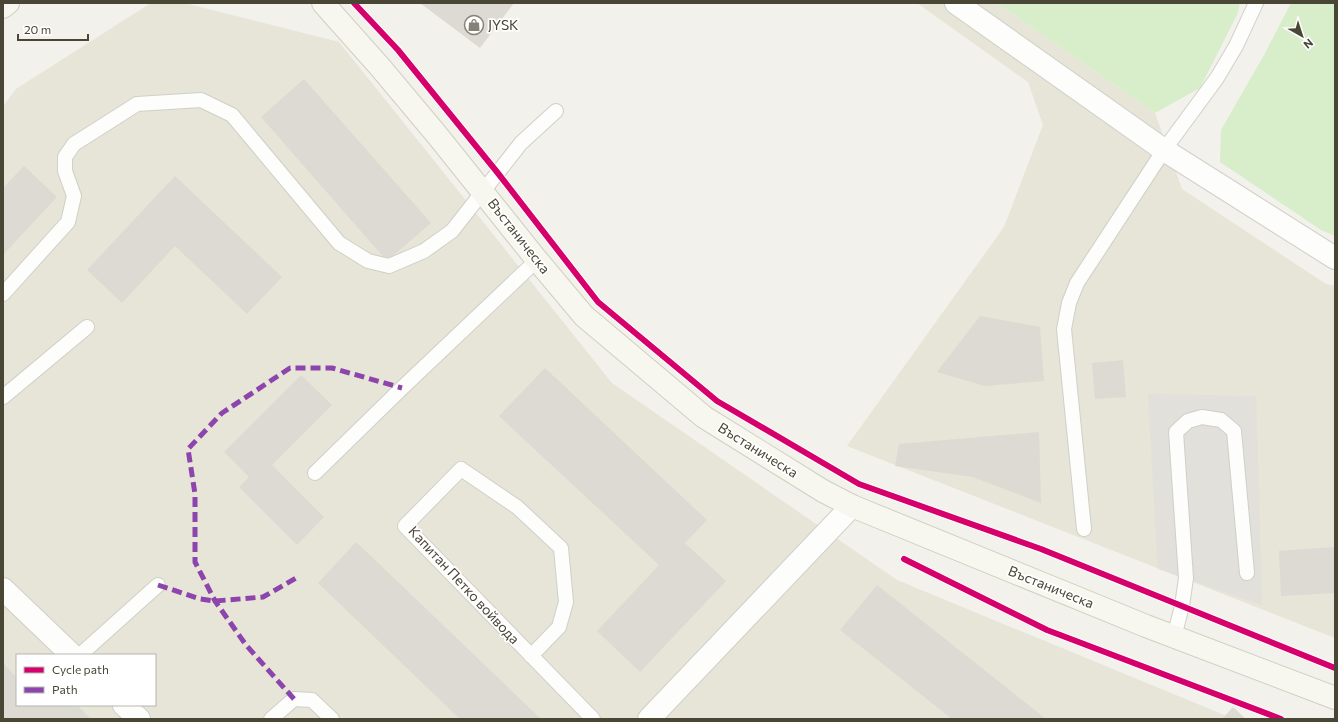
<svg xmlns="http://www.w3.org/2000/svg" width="1338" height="722" font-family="Commissioner,sans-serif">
<rect width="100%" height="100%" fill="#f2f1eb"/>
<path fill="#e6e5d8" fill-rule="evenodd" d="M151 3H184L339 42 612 383 897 580 1234 719H3V106L16 89ZM17 655H155V705H17Z
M917 3H997L1155 113 1182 189 1326 284 1335 286V638L847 446 1004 227 1043 125 1028 82Z"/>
<path fill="#d8eeca" d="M997 3H1240L1237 15 1200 88 1155 113Z
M1291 3H1335V236L1321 230 1220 162 1221 130 1264 55Z"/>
<path fill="#e1e0da" d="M1148 394 1256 396 1262 605 1158 569Z"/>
<path fill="#dcdad3" d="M420 3H514L480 48Z
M304 79 431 223 387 261 261 117Z
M24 166 57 197 3 255V188Z
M175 176 282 277 247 314 175 246 122 303 87 270Z
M980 316 1040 327 1044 381 985 386 937 372Z
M1123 360 1126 397 1095 399 1092 363Z
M545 368 707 520 685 543 726 581 640 672 597 631 659 565 499 416Z
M301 375 332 405 272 465 324 517 297 545 239 487 249 477 224 452Z
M1039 432 1041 503 973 477 895 466 899 444Z
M356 542 373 558 541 719H460L318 583Z
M1335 547V593L1281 596 1279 551Z
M877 585 1046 719H952L840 630Z
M3 663 17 678V705H77L91 719H21L20 718 18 719H3Z
M1233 707 1246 719H1222Z"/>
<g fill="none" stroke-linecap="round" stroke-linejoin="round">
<defs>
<path id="lane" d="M3 294 68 222 74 196 65 171V157L74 144 137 104 201 100 232 115 339 243 368 261 389 266 424 251 452 231 521 143 556 111
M3 397 87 327
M315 473 402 388 537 260
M1084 529 1064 329 1069 303 1077 283 1164 150 1217 78 1236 46 1256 3
M1174 637 1182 606 1186 578 1176 432 1188 421 1202 417 1221 420 1234 431 1247 573
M80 655 158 585
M531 656 559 627 566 602 561 548 517 507 461 469 405 526 593 719
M271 719 294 699 312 700 332 719"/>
<path id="street" d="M956 3 1164 150 1335 258
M3 589 72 655
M124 705 139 719
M649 719 852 506"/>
<path id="secondary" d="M323 3 380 67 437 135 537 260 584 316 704 417 823 491 852 506 1146 626 1335 698
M3 7 8 3"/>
</defs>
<use href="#lane" stroke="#d0cfc8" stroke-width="16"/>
<use href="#street" stroke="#d0cfc8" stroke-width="24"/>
<use href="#secondary" stroke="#d0cfc1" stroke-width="24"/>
<use href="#lane" stroke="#fdfdfc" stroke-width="14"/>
<use href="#street" stroke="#fdfdfc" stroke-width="22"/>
<use href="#secondary" stroke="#f7f7ef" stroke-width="22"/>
<path stroke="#8e44ad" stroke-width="5" stroke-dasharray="10 5" stroke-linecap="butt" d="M158 585 200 599 215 601 263 597 296 578
M294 699 246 645 215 601 195 562V494L188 449 222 413 290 368H332L402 388"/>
<defs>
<path id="cycleway" d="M354 3 398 50 497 172 598 302 717 401 859 484 1041 549 1335 668
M904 559 1047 630 1281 719"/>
</defs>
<use href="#cycleway" stroke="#fff" stroke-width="8"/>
<use href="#cycleway" stroke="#d6006c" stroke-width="6"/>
</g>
<defs>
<symbol id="shop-ring" viewBox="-11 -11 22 22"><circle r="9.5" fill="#fff" stroke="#848275" stroke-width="1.5"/><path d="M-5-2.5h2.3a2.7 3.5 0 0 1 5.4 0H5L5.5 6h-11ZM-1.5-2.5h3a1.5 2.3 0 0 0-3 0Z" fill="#848275"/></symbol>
</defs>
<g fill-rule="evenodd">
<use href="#shop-ring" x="463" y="14" width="22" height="22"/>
</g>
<g text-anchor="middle" stroke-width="3.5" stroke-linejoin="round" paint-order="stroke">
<g font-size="14" fill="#494636" stroke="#fff" text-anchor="start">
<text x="488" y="30">JYSK</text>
</g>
<g font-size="14" fill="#494636" stroke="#fff">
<text transform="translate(519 236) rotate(52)" y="5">Въстаническа</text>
<text transform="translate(758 450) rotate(32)" y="5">Въстаническа</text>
<text transform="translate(464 585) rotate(47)" y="5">Капитан Петко войвода</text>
<text transform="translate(1051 587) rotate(22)" y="5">Въстаническа</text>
</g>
</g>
<rect width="1338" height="722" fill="none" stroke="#494636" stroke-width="8"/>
<rect x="16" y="654" width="140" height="52" fill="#ffffff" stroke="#b6b5af"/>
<rect x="24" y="667" width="20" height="6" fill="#d6006c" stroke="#b6b5af"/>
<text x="52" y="674" font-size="12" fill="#494636">Cycle path</text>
<rect x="24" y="687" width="20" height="6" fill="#8e44ad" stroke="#b6b5af"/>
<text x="52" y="694" font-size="12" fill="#494636">Path</text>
<g transform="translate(1302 36) rotate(141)" stroke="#ffffff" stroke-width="3" paint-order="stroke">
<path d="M0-3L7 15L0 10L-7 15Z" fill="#494636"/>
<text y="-6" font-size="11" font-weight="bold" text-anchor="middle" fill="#494636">N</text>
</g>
<path d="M18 34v6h70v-6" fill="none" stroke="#494636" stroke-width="2"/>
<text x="24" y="34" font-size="12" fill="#494636" stroke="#ffffff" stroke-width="3" paint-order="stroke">20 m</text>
</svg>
